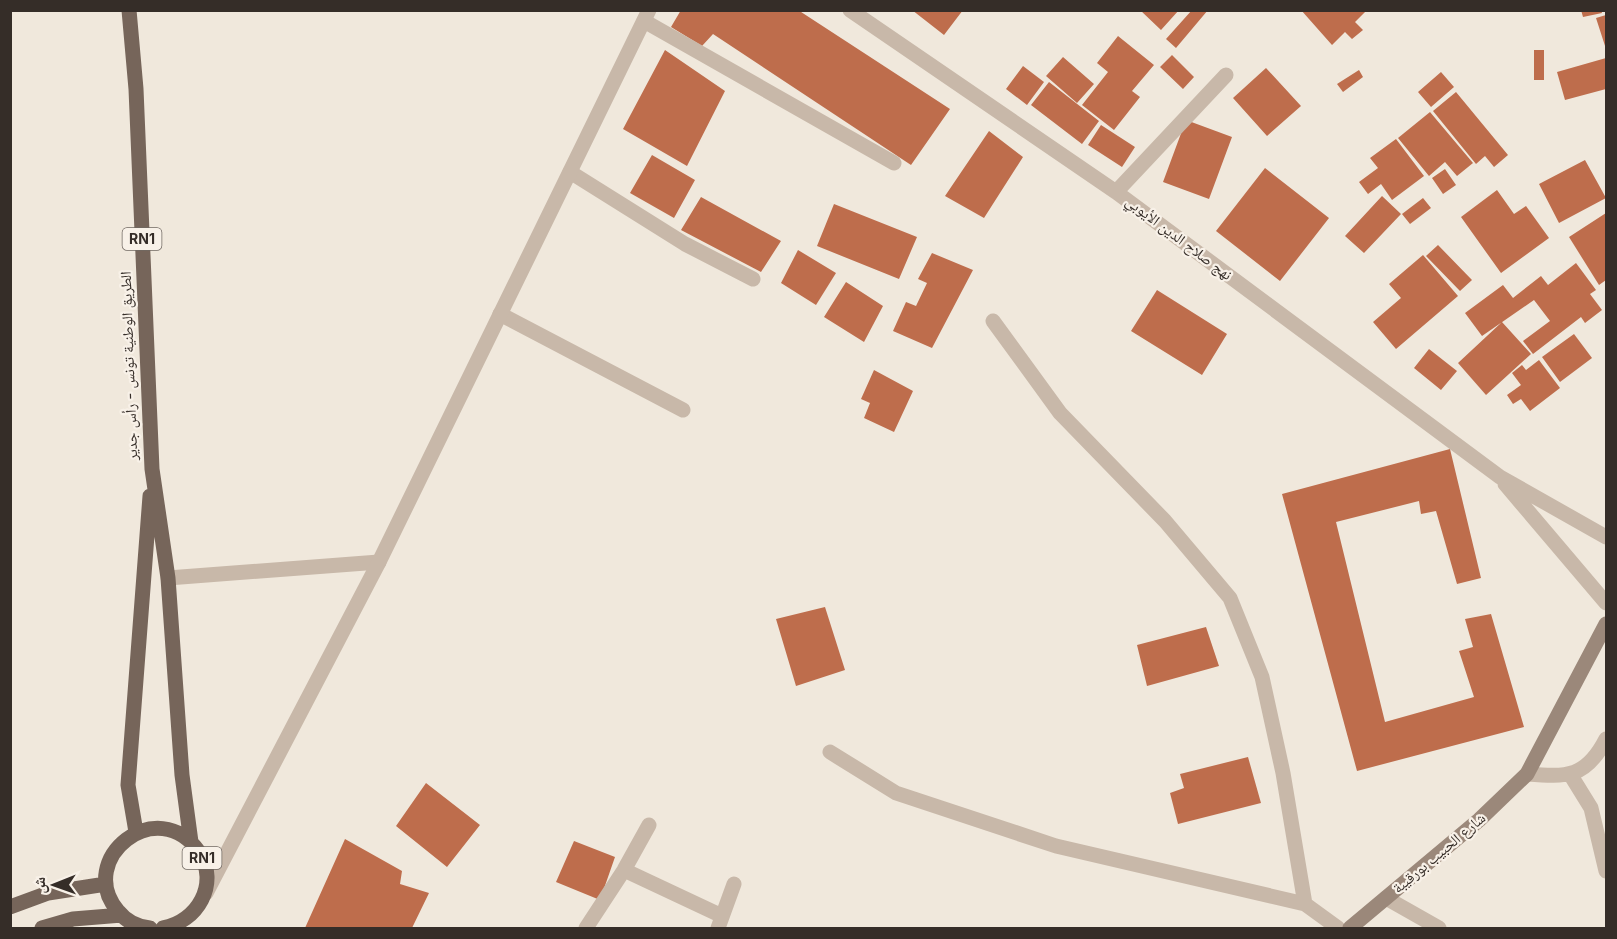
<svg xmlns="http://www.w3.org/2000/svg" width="1617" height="939" font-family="Inter,'Noto Naskh Arabic',sans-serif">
<rect width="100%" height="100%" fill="#f0e8dc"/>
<path fill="#be6d4c" d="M681 10H798L950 109 911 165 713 34 702 46 671 27Z
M912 10H963L944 35Z
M1140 10H1179L1161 30Z
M1192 10H1208L1176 48 1166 39Z
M1301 10H1367L1355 22 1363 30 1352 39 1345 32 1332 45Z
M1581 10H1601L1602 13 1583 17Z
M1606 15V49L1596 18Z
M1118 36 1154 65 1132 91 1140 97 1114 130 1082 105 1108 72 1097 63Z
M665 50 725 91 687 166 623 129Z
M1534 50H1544V80H1534Z
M1172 55 1194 77 1183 89 1160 67Z
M1063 57 1094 84 1077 103 1046 76Z
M1606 58V89L1565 100 1557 72Z
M1023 66 1044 82 1027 105 1006 89Z
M1266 68 1301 106 1267 136 1233 98Z
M1359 70 1363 77 1343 92 1337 84Z
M1441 72 1454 87 1431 107 1418 92Z
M1049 82 1099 121 1082 144 1031 105Z
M1456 92 1508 155 1494 167 1485 156 1476 164 1433 111Z
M1430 112 1473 163 1457 176 1445 162 1429 176 1398 138Z
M1186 120 1232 137 1209 199 1163 182Z
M1101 125 1135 147 1122 167 1088 145Z
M989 131 1023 157 984 218 945 196Z
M1396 139 1424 176 1392 200 1381 184 1368 194 1359 182 1378 168 1370 158Z
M652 155 695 180 674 218 630 193Z
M1585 160 1606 198 1559 223 1539 184Z
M1265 168 1329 218 1280 281 1216 231Z
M1445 169 1456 185 1443 194 1432 178Z
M1497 190 1514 214 1526 206 1549 238 1501 273 1461 217Z
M1382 196 1401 214 1364 253 1345 236Z
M701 197 781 241 761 272 681 230Z
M1423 198 1431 208 1410 224 1402 214Z
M834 204 917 237 899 279 817 246Z
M1606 213V280L1599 285 1569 237Z
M1438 245 1472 280 1460 291 1426 256Z
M798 250 836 273 816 305 781 283Z
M932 253 973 270 932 348 893 331 906 302 916 306 927 283 918 279Z
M1423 255 1458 296 1396 349 1373 322 1401 298 1389 284Z
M1576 263 1596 290 1590 294 1602 310 1585 323 1581 317 1533 354 1523 341 1550 321 1534 300 1482 336 1465 313 1503 285 1513 298 1541 276 1548 285Z
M846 282 883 306 864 342 824 317Z
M1157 290 1227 334 1202 375 1131 331Z
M1502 322 1531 354 1486 395 1458 363Z
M1574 334 1592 358 1560 382 1542 357Z
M1429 349 1457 371 1441 390 1414 368Z
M1539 360 1560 388 1530 411 1521 399 1513 404 1507 395 1521 385 1512 373 1522 365 1526 370Z
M874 370 913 391 894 432 864 418 870 403 861 399Z
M1450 449 1481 578 1457 584 1436 511 1421 514 1419 501 1336 522 1385 722 1474 697 1459 651 1473 647 1465 619 1491 614 1524 727 1357 771 1282 494Z
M825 607 845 670 796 686 776 619Z
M1206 627 1219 666 1147 686 1137 645Z
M1248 757 1261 803 1178 824 1170 793 1184 788 1180 774Z
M426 783 480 825 447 867 396 826Z
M345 839 402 871 400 884 429 893 412 928H305Z
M574 841 615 857 600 900 556 882Z"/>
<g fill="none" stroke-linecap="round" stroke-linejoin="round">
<path stroke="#c8b8a9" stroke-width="15" d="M1527 774C1567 777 1586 778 1606 739
M1570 774 1591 808 1606 871
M1386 898 1439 928"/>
<path stroke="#c8b8a9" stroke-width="15" d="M850 10 1116 192 1500 477 1606 537
M644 21 894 163
M570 172 685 244 753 279
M1116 192 1226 75
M500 314 683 410
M993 321 1060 413 1165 521 1230 598 1262 677 1283 773 1305 904 1338 928
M1505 484 1606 603
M168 578 379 562
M830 752 896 793 1056 846 1305 904
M624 870 722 916
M586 928 624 870 649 825
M718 928 734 884"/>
<path stroke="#c8b8a9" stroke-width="15" d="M206 893 379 562 649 10"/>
<path stroke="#9b887a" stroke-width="15" d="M1350 928 1479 820 1527 774 1606 624"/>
<path stroke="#76655a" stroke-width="15" d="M129 10 136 89 152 469 168 578 182 775 191 842
M136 832 128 785 150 496
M10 907 48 893 106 884
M42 928 73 919 122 915
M150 928C138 927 126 921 118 911 74 859 158 792 199 852 220 884 197 922 163 928"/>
</g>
<g text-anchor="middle" stroke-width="4.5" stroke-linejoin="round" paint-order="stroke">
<g fill="#f8f1e8" stroke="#706862" stroke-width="1.5">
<rect x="122.5" y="228" width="39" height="22" rx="4.5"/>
<rect x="182.5" y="847" width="39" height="22" rx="4.5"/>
</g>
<g font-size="14" font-weight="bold" fill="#352d28">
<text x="142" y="244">RN1</text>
<text x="202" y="863">RN1</text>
</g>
<g font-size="15" fill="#352d28" stroke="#f8f1e8">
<text transform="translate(1179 238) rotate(37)" y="5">نهج صلاح الدين الأيوبي</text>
<text transform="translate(129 366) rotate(-92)" y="5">الطريق الوطنية تونس - رأس جدير</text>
<text transform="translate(1439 853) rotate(-40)" y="5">شارع الحبيب بورقيبة</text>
</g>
</g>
<rect width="1617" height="939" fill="none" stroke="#352d28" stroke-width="24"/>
<g transform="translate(54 885) rotate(269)" stroke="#f8f1e8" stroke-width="4.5" paint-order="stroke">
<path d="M0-4.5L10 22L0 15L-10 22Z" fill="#352d28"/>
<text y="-9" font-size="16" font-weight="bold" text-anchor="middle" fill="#352d28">ش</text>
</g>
</svg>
